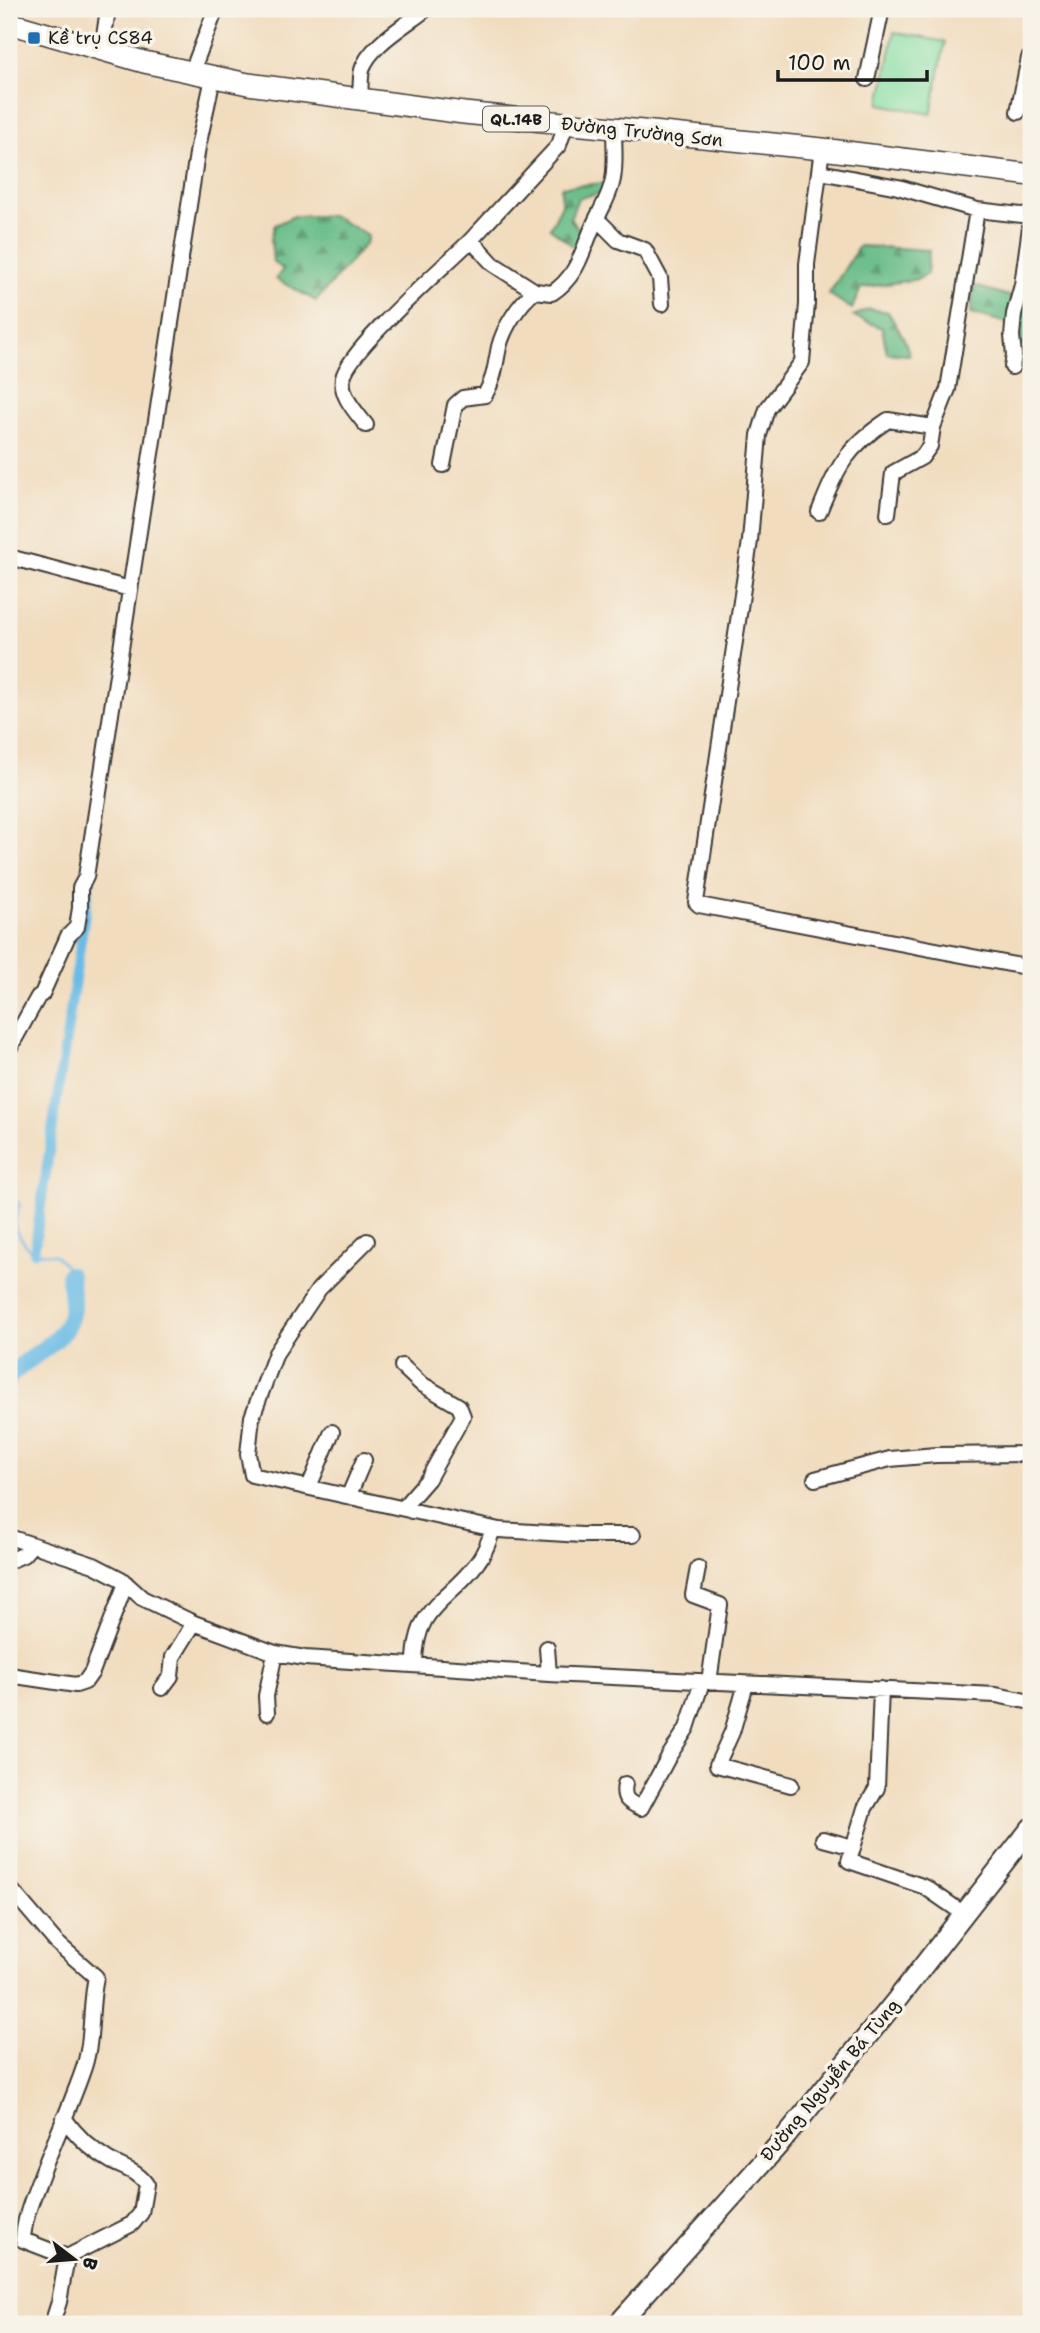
<svg xmlns="http://www.w3.org/2000/svg" width="1040" height="2333" font-family="'Shantell Sans',sans-serif">
<defs>
<pattern id="forest-firs" width="22" height="20" patternUnits="userSpaceOnUse" patternTransform="scale(1.75)"><rect width="22" height="20" fill="#6cbe8a"/><path d="M5 1l3.5 6h-7zM16 11l3.5 6h-7z" fill="#589a70"/></pattern>
</defs>
<rect width="100%" height="100%" fill="#f7f3e8"/>
<filter id="ink" filterUnits="userSpaceOnUse"><feTurbulence type="fractalNoise" baseFrequency=".0143" numOctaves="2"/><feDisplacementMap in="SourceGraphic" scale="14" xChannelSelector="R" yChannelSelector="G"/><feConvolveMatrix kernelMatrix="1 2 1 2 8 2 1 2 1" color-interpolation-filters="sRGB"/></filter>
<filter id="wash" filterUnits="userSpaceOnUse"><feTurbulence type="fractalNoise" baseFrequency=".00686" numOctaves="4" result="noise"/><feDisplacementMap in="SourceGraphic" scale="28" xChannelSelector="R" yChannelSelector="G"/><feGaussianBlur stdDeviation="1.57" result="paint"/><feColorMatrix in="noise" values="0 0 0 0 0 0 0 0 0 0 0 0 0 0 0 0 0 1.4 0 .05"/><feComposite in="paint" operator="in"/></filter>
<g filter="url(#wash)">
<rect width="100%" height="100%" fill="#f1dcbe"/>
<path fill="url(#forest-firs)" stroke="#446d53" stroke-width="2" d="M604 183 602 193 578 198 570 219 585 236 578 250 550 228 562 205 561 187Z
M294 216H332L368 235 366 243 316 301 276 279 283 269 273 262 271 238 275 225Z
M859 246 929 250 927 274 918 279 861 288 852 309 829 294Z
M973 285 1012 297 1031 300V347L1022 345 1018 326 971 313Z
M869 309 888 312 903 337 910 355 887 353 882 328 853 316Z"/>
<path fill="#86dfa4" stroke="#517e60" stroke-width="2" d="M894 32 945 42 931 114 880 104Z"/>
<g fill="none" stroke-linecap="round" stroke-linejoin="round">
<path stroke="#6abbe5" stroke-width="2.5" d="M9 1204 16 1201 20 1204 14 1223 16 1231 27 1247 34 1252 55 1255 67 1268 69 1275"/>
<path stroke="#6abbe5" stroke-width="10" d="M34 1252 91 873"/>
<path stroke="#6abbe5" stroke-width="18" d="M9 1377C29 1353 67 1345 72 1309 73 1299 70 1286 69 1275"/>
</g>
</g>
<g filter="url(#ink)">
<g fill="none" stroke-linecap="round" stroke-linejoin="round">
<defs>
<path id="minor" d="M102 50 108 9
M191 74 216 9
M867 79 882 9
M360 98C361 89 360 79 362 70 368 46 408 24 426 9
M1018 112 1029 58
M822 149 807 264V304L802 362 767 409 759 435 750 541 696 902 699 905 1031 968
M820 172 898 187 977 210 1031 216
M597 219 618 240 645 250 660 278 662 304
M535 291 552 293C578 276 582 251 594 224 601 209 610 196 613 179 616 163 614 145 614 129
M1012 367 1014 355 1012 336 1014 314 1022 285 1031 220
M366 425C356 412 340 396 343 378 348 350 446 265 471 240
M443 465 455 405 463 398 485 395C495 377 495 366 499 347 504 327 519 304 535 291L493 264 471 240 559 145 566 124
M819 512C837 467 846 448 888 420L933 427
M888 514 893 473 922 457 930 446 933 427 948 389 977 210
M9 557 130 589
M9 1049 38 997 42 994 68 936 77 927 80 908V888L86 877 198 147 213 78
M367 1241 319 1289 276 1353 252 1417 248 1454 252 1475 499 1530 582 1535H633
M402 1366 420 1383 459 1406 463 1416 428 1479 407 1503V1508L411 1511
M815 1479 890 1459 936 1455 1031 1454
M309 1487 332 1432
M349 1495 364 1460
M9 1537 94 1565 121 1579 142 1598 194 1623 275 1653 305 1658 549 1674 996 1695 1031 1702
M9 1561 23 1555 32 1545
M698 1568 693 1595 720 1605 709 1682
M547 1648 549 1674
M415 1665C415 1605 447 1603 477 1563 485 1553 489 1541 493 1529
M9 1675 76 1685 85 1682 92 1672 126 1583
M746 1684 732 1732 717 1765 791 1785
M162 1688 171 1676 173 1657 194 1623
M881 1689 877 1788 865 1808 849 1861 925 1887 964 1914
M267 1713 266 1696 275 1653
M625 1784C622 1799 628 1802 641 1808L669 1756 687 1728 702 1682
M823 1839 853 1847
M9 1887 56 1942 96 1977C89 2009 94 2042 82 2073 70 2107 55 2140 42 2173 34 2195 24 2217 23 2240L67 2257 132 2224 141 2213 146 2184C136 2170 122 2168 109 2160 90 2149 76 2135 64 2118
M52 2324 59 2302 67 2257"/>
<path id="major" d="M618 2324 782 2141 895 2002 1031 1828"/>
<path id="highway" d="M9 23 144 62 248 84 464 113 822 149 1031 175"/>
</defs>
<use href="#minor" stroke="#3c3934" stroke-width="18"/>
<use href="#major" stroke="#3c3934" stroke-width="23"/>
<use href="#highway" stroke="#3c3934" stroke-width="24"/>
<use href="#minor" stroke="#fff" stroke-width="14"/>
<use href="#major" stroke="#fff" stroke-width="19"/>
<use href="#highway" stroke="#fff" stroke-width="21"/>
</g>
</g>
<rect fill="#1f6fb2" stroke="#f7f3e8" stroke-width="2.5" x="27" y="31" width="14" height="14" rx="3.5"/>
<g text-anchor="middle" stroke-width="7" stroke-linejoin="round" paint-order="stroke">
<rect fill="#f7f3e8" stroke="#5e5c59" stroke-width="2" x="483" y="106.5" width="66" height="25" rx="5"/>
<g font-size="16" font-weight="bold" fill="#1c1c1c">
<text x="516" y="125">QL.14B</text>
</g>
<g font-size="18" fill="#1c1c1c" stroke="#f7f3e8" text-anchor="start">
<text x="48" y="44">Kề trụ CS84</text>
</g>
<g font-size="18" fill="#1c1c1c" stroke="#f7f3e8">
<text transform="translate(642 132) rotate(6)" y="6">Đường Trường Sơn</text>
<text transform="translate(830 2080) rotate(-50)" y="6">Đường Nguyễn Bá Tùng</text>
</g>
</g>
<rect width="1040" height="2333" fill="none" stroke="#f7f3e8" stroke-width="35"/>
<g transform="translate(74 2259) rotate(106)" stroke="#f7f3e8" stroke-width="5" paint-order="stroke">
<path d="M0-5L12 26L0 18L-12 26Z" fill="#1c1c1c"/>
<text y="-10" font-size="19" font-weight="bold" text-anchor="middle" fill="#1c1c1c">B</text>
</g>
<path d="M778 70v10h149v-10" fill="none" stroke="#1c1c1c" stroke-width="3.5"/>
<text x="788" y="70" font-size="21" fill="#1c1c1c" stroke="#f7f3e8" stroke-width="5" paint-order="stroke">100 m</text>
</svg>
